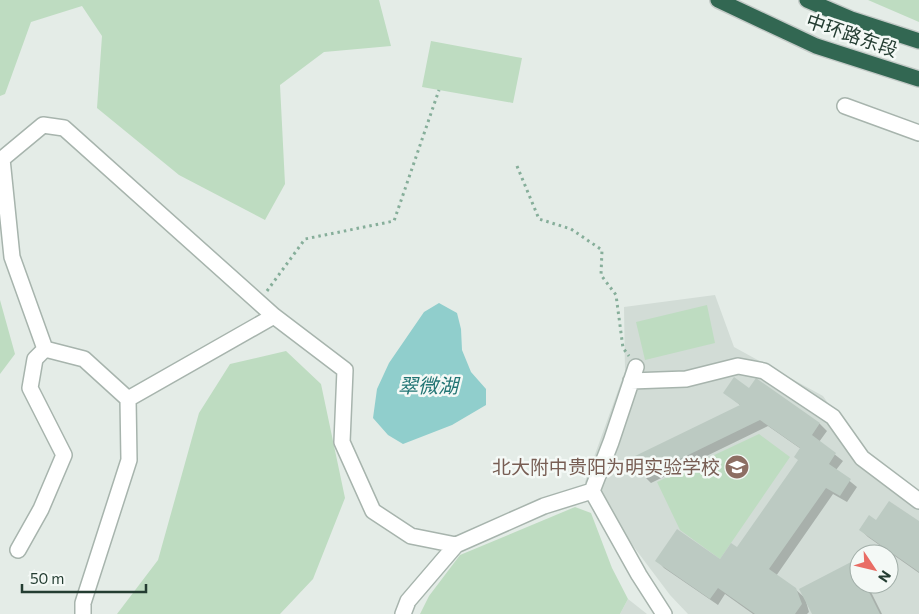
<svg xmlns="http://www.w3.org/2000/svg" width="919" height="614" font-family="Commissioner,'Noto Sans SC',sans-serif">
<rect width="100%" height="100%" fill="#e4ece7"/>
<path fill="#d2dcd6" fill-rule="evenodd" d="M715 295 734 347 823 396 861 451 919 493V614H688L670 595 585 482 625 371 624 307ZM859 554H889V584H859Z
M628 599 647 614H620Z"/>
<path fill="#bedcc1" d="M0 0H379L391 46 324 52 280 85 285 184 265 220 179 175 97 108 102 36 82 6 31 22 5 94 0 96Z
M868 0H919V22Z
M431 41 522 58 513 103 422 87Z
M0 300 15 354 0 374Z
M707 305 715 343 645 360 636 322Z
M286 351 321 384 345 498 313 579 280 614H117L158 560 199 413 230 364Z
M759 434 790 457 720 559 680 530 657 482Z
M575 507 591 513 612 568 628 599 620 614H420L429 596 460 555Z"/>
<path fill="#90cecc" d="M439 303 457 313 461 329 462 350 471 372 486 389V405L452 425 403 444 388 435 373 418 377 389 389 363 424 312Z"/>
<path fill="#0003" d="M756 380 820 424 827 431 819 442 843 461 836 470 857 487 847 502 833 494 776 576 795 589 805 598 809 612 807 614H753L725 594 718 605 664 568 657 560 720 561 737 549 799 461 801 449 768 426 651 483 644 476 741 406 725 392 749 390Z
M876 522 919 523V573L868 537 861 530Z
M853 563 859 569V584H867L882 614H814Z"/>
<path fill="#bccac2" d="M734 377 749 388 756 378 820 423 812 435 836 453 829 464 851 479 840 496 826 488 769 569 796 588 802 604 795 614H755L718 588 710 599 655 561 677 529 720 559 731 543 737 547 798 460 794 457 800 448 760 420 643 477 633 457 740 405 723 393Z
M889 501 919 521V572L859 530 869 515 876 520Z
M853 561 859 573V584H865L880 614H812L799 589Z"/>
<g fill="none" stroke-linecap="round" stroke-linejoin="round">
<defs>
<path id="minor" d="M845 106 919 133
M45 349 12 257 2 159 43 125 64 128 274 316 345 370 342 442 373 511 411 536 456 545
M636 367 611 442 592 491 639 575 664 614
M631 381 686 379 738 366 764 371 833 417 862 458 919 501
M18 550 41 509 64 455 30 388 35 359 45 349 84 359 128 399
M83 614V603L129 460 128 399 274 316
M403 614 408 601 456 545 544 506 592 491"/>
<path id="highway" d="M718 0 816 46 919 79
M807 0 851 19 919 41"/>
</defs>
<use href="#minor" stroke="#a7b4ad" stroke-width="18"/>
<use href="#highway" stroke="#c2c9c6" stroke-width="18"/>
<path stroke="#86ae9a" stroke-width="3" stroke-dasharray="2.5 4" stroke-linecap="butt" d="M517 166 539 219 571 229 602 250 601 275 616 295 623 348 629 356
M267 291 305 239 394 221 439 90"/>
<use href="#minor" stroke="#fff" stroke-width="15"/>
<use href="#highway" stroke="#326752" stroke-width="15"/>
</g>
<defs>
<symbol id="school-disc" viewBox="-11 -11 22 22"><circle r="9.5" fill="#8d6e63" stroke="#f4f9f6"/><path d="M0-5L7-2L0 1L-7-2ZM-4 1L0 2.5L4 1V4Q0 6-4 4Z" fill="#fff"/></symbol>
</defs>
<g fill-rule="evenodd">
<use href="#school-disc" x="723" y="453" width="28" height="28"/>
</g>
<g text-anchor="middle" stroke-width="5" stroke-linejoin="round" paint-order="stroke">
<g font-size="19" fill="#243d32" stroke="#f4f9f6">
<text transform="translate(852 35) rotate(19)" y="7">中环路东段</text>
</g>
<g font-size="19" fill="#785e54" stroke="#f4f9f6" text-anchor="end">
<text x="720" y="474">北大附中贵阳为明实验学校</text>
</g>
<g font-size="20" font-style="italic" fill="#227574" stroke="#f4f9f6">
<text x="428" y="393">翠微湖</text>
</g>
</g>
<g transform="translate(874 569) rotate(125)"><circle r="24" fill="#f4f9f6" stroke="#a1aea8"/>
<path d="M0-4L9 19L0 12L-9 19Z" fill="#e96d65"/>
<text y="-8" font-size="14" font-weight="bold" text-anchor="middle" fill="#243d32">N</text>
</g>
<path d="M22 584v8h124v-8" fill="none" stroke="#243d32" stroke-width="2.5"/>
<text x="30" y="584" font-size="15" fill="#243d32" stroke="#f4f9f6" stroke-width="4" paint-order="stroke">50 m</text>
</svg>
